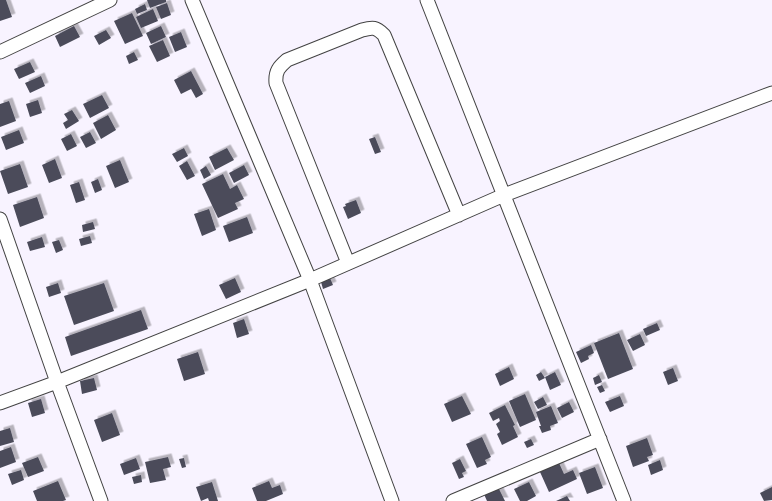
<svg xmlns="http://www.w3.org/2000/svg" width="772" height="501" font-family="'Crimson Pro',serif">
<defs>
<filter id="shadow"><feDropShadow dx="3.5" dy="-3.5" stdDeviation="0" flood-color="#0004"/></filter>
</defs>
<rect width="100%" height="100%" fill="#f8f3ff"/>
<path fill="#4b4c5a" filter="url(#shadow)" d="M0 0H6L12 17 0 21Z
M147 0H166V2L150 8Z
M167 3 171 15 161 19 156 7Z
M145 4 147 10 137 14 135 9Z
M153 9 158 21 141 28 136 17Z
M132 13 143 36 125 44 114 21Z
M74 26 80 37 60 47 55 36Z
M161 26 166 37 151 44 146 33Z
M106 30 111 38 99 45 94 36Z
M181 32 187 47 175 52 169 37Z
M163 40 170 56 157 62 149 46Z
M134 52 138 60 129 64 126 56Z
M30 62 35 72 19 79 14 69Z
M191 71 203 94 196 98 191 89 181 94 174 80Z
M41 76 45 86 30 93 25 83Z
M102 95 109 108 90 118 83 104Z
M38 100 42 113 30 117 26 104Z
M9 101 16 121 0 127V104Z
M72 110 79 121 66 129 63 123 68 120 64 114Z
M108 115 116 130 101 139 93 123Z
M19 130 24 143 6 150 1 137Z
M90 132 96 143 86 148 80 137Z
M71 134 77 146 67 151 61 139Z
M375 137 381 152 375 154 369 139Z
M184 148 188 156 177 162 172 154Z
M227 148 234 160 215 170 209 157Z
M55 159 62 178 49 183 42 165Z
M120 160 129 182 115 188 106 166Z
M187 161 195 176 187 180 179 166Z
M20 164 28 187 8 194 0 171Z
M244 165 249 175 234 183 229 173Z
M206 166 211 175 204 179 200 170Z
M223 174 230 189 237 185 244 199 235 203 238 209 218 218 202 184Z
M98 179 102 190 95 193 91 182Z
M79 182 85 200 76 203 70 185Z
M37 197 44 218 20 227 13 205Z
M356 200 361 213 348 219 343 207 346 206 345 204Z
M209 209 216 230 202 236 194 214Z
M247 217 253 233 229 242 223 226Z
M93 222 95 229 83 232 82 225Z
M90 236 92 243 81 246 79 239Z
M42 237 45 247 30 251 27 242Z
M59 240 63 250 56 253 52 242Z
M235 278 241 292 226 299 219 285Z
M330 278 333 285 323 289 321 282Z
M58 283 61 293 49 297 46 287Z
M104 283 114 311 74 325 64 296Z
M141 310 148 329 71 356 65 337Z
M244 319 249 334 237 338 233 323Z
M657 323 660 330 646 336 643 329Z
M619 333 633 369 608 379 594 343Z
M640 334 645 345 633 351 627 340Z
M591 345 594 353 588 356 589 359 581 363 576 352Z
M198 352 205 374 184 381 177 359Z
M509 367 514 379 500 386 495 374Z
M673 368 678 381 668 385 663 372Z
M541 372 545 378 539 381 536 375Z
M555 372 561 385 550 390 545 377Z
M599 375 602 382 595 385 593 378Z
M94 378 97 390 82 394 80 381Z
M602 385 605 391 600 393 597 387Z
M525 394 536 420 520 427 509 401Z
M462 396 471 414 452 422 444 404Z
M620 396 624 406 610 412 605 402Z
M543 397 547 405 538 409 534 402Z
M41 399 45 413 32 417 28 403Z
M569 402 574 412 562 418 557 408Z
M505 405 515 425 513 426 518 437 502 445 497 434 500 432 496 424 500 421 499 418 493 421 489 413Z
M551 406 558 423 550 426 551 430 542 433 539 426H541L536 412Z
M112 413 120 435 102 442 94 420Z
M10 428 14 442 0 446V431Z
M482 437 491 457 485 460 487 464 477 468 466 444Z
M647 438 653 455 647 457 649 461 633 467 626 446Z
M531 439 534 445 527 448 524 442Z
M11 447 16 462 0 468V451Z
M38 457 44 471 28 477 22 463Z
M168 457 171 467 163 469 166 480 150 483 145 462Z
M136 458 140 469 124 475 120 464Z
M184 458 186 467 182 468 179 459Z
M460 459 466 471 462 473 464 477 459 479 452 463Z
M660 460 663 470 651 475 648 465Z
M559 463 564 474 573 470 577 479 549 492 540 472Z
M595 467 603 488 587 494 579 473Z
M21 470 24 480 12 485 8 474Z
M141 475 142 482 134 484 132 477Z
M58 481 66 500 63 501H37L33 491Z
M269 481 272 488 280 485 283 494 266 501H257L252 488Z
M212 482 218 501H209L208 498 201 501 196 487Z
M529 482 536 496 527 501H520L514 489Z
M497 485 505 501H487L483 492Z
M772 487V500L764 501 760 493Z
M567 496 570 501H556Z"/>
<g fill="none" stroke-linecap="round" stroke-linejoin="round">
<defs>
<path id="street" d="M192 0 310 280 392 501
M427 0 624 501
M0 52 110 0
M0 219 57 382 101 501
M348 263 276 83C275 71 279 67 287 60L362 30C373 27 376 27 384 35L459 215
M0 403 57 382 310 280 504 195 772 93
M453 501 600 439"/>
</defs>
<use href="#street" stroke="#434343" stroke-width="15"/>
<use href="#street" stroke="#fff" stroke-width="13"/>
</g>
</svg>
